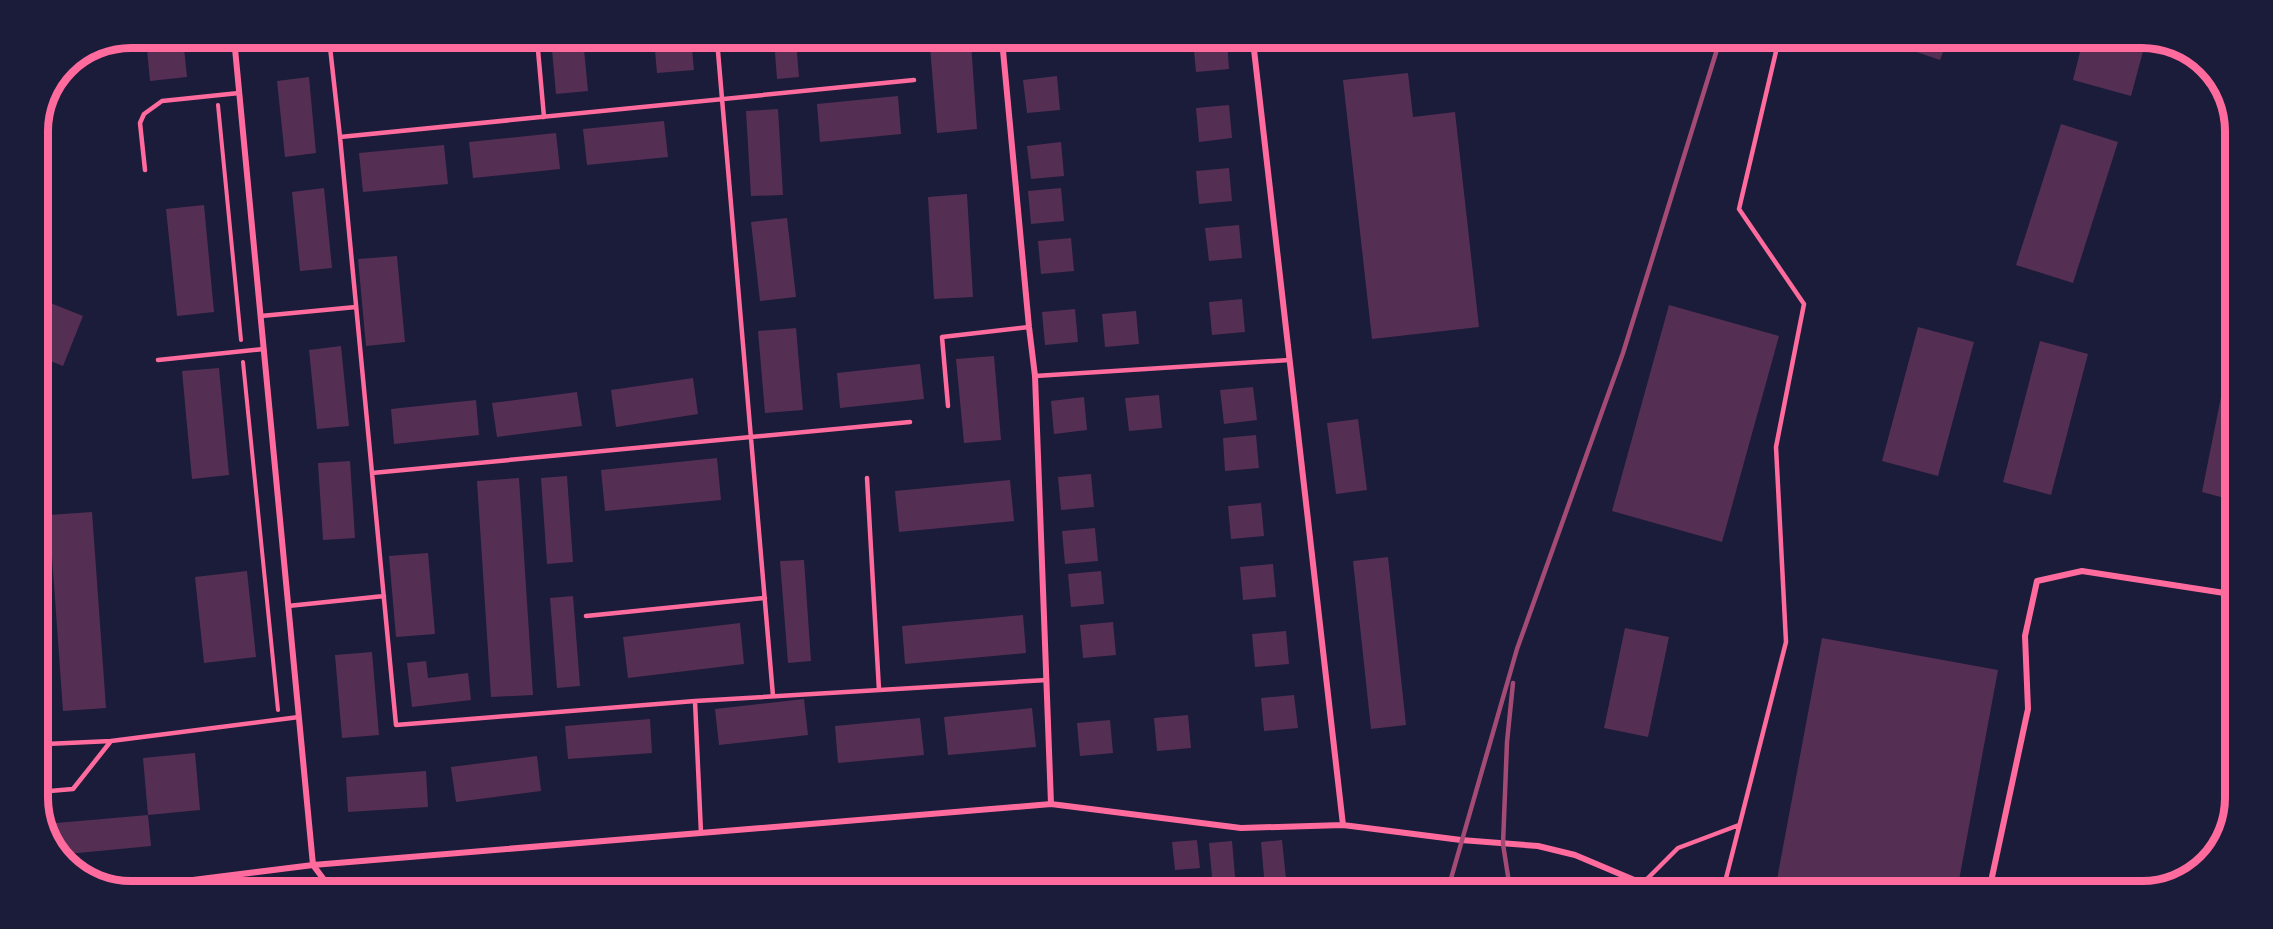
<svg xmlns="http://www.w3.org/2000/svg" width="2273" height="929" font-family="'Roboto Condensed',sans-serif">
<rect width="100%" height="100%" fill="#1b1b3a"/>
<path fill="#542f53" d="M146 38H183L187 77 150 81Z
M551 39H583L588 91 556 94Z
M654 39H691L694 70 657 73Z
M774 40H796L799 77 777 79Z
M1193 41H1227L1229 69 1196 72Z
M971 43 977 129 937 133 930 47Z
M1893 44H1946L1940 60Z
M2082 44H2145L2131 96 2073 80Z
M1408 73 1413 117 1455 112 1479 327 1372 339 1343 80Z
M1057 76 1060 110 1027 113 1023 80Z
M309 77 316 153 285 157 277 81Z
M898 96 901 134 820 142 817 104Z
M1229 105 1232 138 1199 142 1196 108Z
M778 109 783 195 751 196 746 111Z
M664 121 668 157 587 165 583 129Z
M2061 124 2118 142 2073 283 2016 265Z
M556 133 560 169 473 178 469 142Z
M1061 142 1064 176 1031 179 1027 146Z
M444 145 448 184 363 192 359 153Z
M1229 168 1232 201 1199 204 1196 171Z
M324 188 332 268 300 271 292 192Z
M1061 188 1064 221 1031 224 1028 191Z
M967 194 973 297 934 299 928 197Z
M204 205 214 312 177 316 166 209Z
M787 218 796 297 760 301 751 222Z
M1239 225 1242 258 1209 261 1205 228Z
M1071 238 1074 271 1041 274 1038 241Z
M397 256 405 342 366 346 358 259Z
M38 268 43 270 38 284Z
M38 298 83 316 63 366 38 356Z
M1242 299 1245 332 1212 335 1209 302Z
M1669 305 1779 336 1722 542 1612 511Z
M1075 309 1078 342 1045 345 1042 312Z
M1136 311 1139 344 1105 347 1102 314Z
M1918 327 1974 342 1938 476 1882 461Z
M796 328 803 410 765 413 758 331Z
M2040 341 2088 354 2051 495 2003 482Z
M2232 342H2233L2232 500 2202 492Z
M341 346 349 426 317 429 309 350Z
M994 356 1001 440 964 443 956 359Z
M920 364 924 399 840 408 837 373Z
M219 368 229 475 192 479 182 371Z
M693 378 698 414 616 427 611 390Z
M1253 387 1257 420 1224 424 1220 390Z
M577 392 582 426 497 437 492 403Z
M1159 395 1162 428 1129 431 1125 398Z
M1084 397 1087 430 1054 434 1051 401Z
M476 400 479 435 394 444 391 409Z
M1358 419 1367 490 1336 494 1327 423Z
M1256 435 1259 468 1225 471 1223 438Z
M717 458 721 500 605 511 601 470Z
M350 461 355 538 323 540 318 463Z
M1091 474 1094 507 1061 510 1058 477Z
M567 476 573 562 547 564 541 478Z
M519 478 533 695 491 697 477 481Z
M1010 480 1014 521 899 532 895 491Z
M1261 503 1264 536 1231 539 1228 506Z
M92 512 106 708 63 711 49 515Z
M1095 528 1098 561 1065 564 1062 531Z
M428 553 435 634 396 637 389 556Z
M1388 557 1406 725 1371 729 1353 561Z
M804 560 811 661 788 663 780 561Z
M1273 564 1276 597 1243 600 1240 567Z
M247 571 256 657 204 663 195 577Z
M1101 571 1104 604 1071 607 1068 574Z
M573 596 580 686 557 688 550 598Z
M1023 615 1026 653 905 664 902 626Z
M1113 622 1116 655 1083 658 1080 625Z
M740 623 744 664 628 678 623 637Z
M1625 628 1669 637 1648 737 1604 728Z
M1286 631 1289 664 1255 667 1252 634Z
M1822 638 1998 670 1957 891 1775 890Z
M372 652 379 735 342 738 335 655Z
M426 661 428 678 468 673 471 700 412 707 407 663Z
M1294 695 1298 728 1264 731 1261 698Z
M804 699 808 735 719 745 715 709Z
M1032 708 1036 747 948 755 944 717Z
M1188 715 1191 748 1157 751 1154 718Z
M920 718 924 755 838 763 835 726Z
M650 719 652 753 568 759 565 726Z
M1110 720 1113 753 1080 756 1077 723Z
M195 753 200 810 148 815 143 758Z
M537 756 541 791 456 802 451 767Z
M426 771 428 807 348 812 346 777Z
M148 815 151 846 57 855 45 824Z
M1197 840 1200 868 1175 870 1172 842Z
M1282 840 1287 889 1265 888 1261 842Z
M1232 841 1236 888H1213L1209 843Z"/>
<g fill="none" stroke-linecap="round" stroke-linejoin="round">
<path stroke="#ff6b9d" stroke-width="4" d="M218 105 241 340
M243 362 278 710"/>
<path stroke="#ff6b9d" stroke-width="4.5" d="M329 38 340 137
M537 39 544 117
M717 40 773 696
M145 170 140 123 144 114 162 101 239 93
M261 316 356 307
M158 360 264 349
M1035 376 1289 360
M948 406 942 337 1029 327
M372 473 910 422
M867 478 879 690
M288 606 384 596
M586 616 765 598
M38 665 46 744 111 741
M695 701 1047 680
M38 792 73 789 111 741 299 717
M701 833 695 701 396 725 340 137 914 80
M1643 883 1678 848 1739 825
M1723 890 1786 642 1776 447 1804 304 1739 209 1778 43"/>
<path stroke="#ff6b9d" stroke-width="6" d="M234 38 313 865 328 885
M1002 40 1029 327 1035 376 1051 804
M1253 41 1343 825
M153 885 313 865 1051 804 1241 828 1343 825 1461 840 1538 846 1575 855 1658 890
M1989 891 2028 709 2025 636 2037 581 2082 571 2231 594"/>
<path stroke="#a44b75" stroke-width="4.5" d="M1448 889 1517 649 1623 353 1719 43
M1510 889 1503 844 1507 742 1513 683"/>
</g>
<path d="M0 0H2273V929H0ZM131 48H2142A83 83 0 0 1 2225 131V798A83 83 0 0 1 2142 881H131A83 83 0 0 1 48 798V131A83 83 0 0 1 131 48Z" fill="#1b1b3a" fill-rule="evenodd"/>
<path fill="none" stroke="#ff6b9d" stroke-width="8" d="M131 48H2142A83 83 0 0 1 2225 131V798A83 83 0 0 1 2142 881H131A83 83 0 0 1 48 798V131A83 83 0 0 1 131 48Z"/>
</svg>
